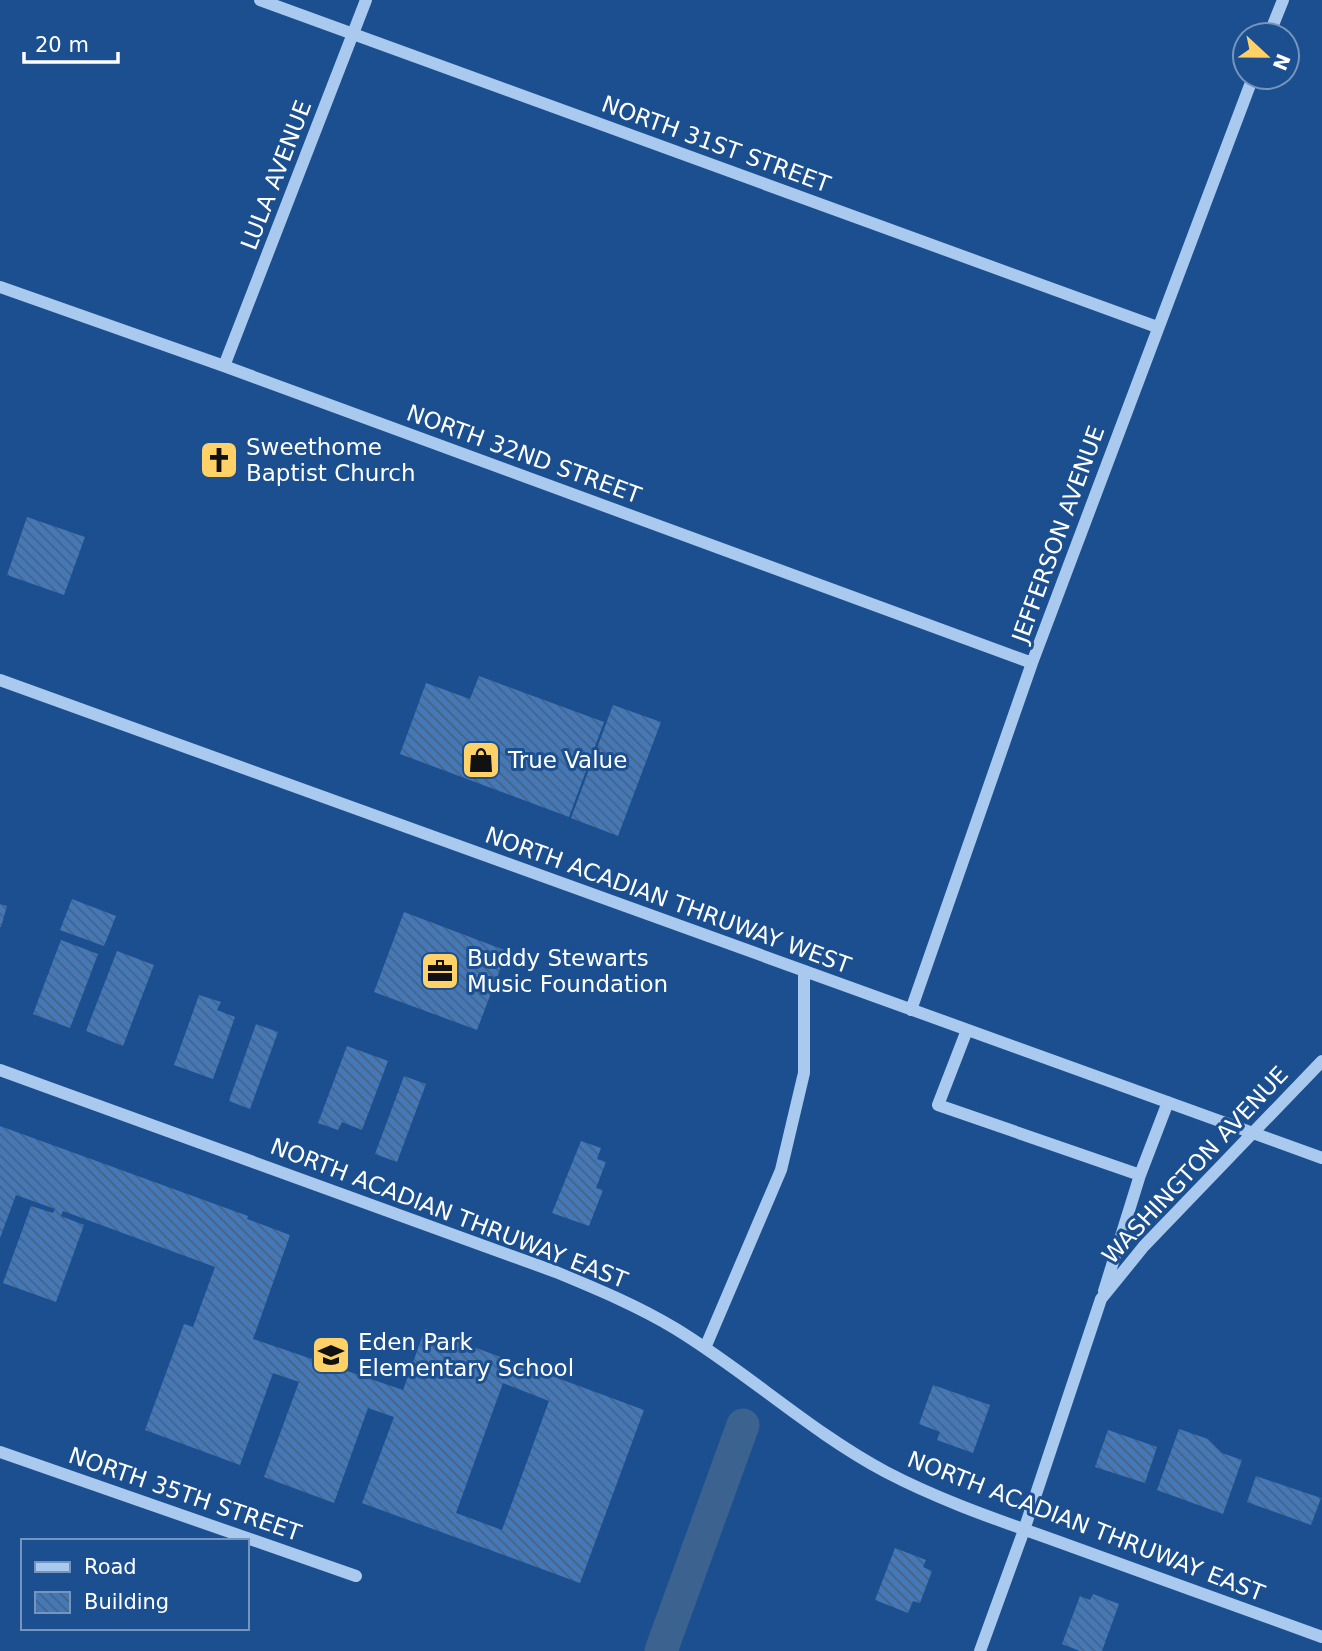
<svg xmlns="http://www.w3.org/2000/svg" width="1322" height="1651" font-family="'DejaVu Sans',sans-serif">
<defs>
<pattern id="building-back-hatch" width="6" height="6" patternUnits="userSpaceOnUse" patternTransform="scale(1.75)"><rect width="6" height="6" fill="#4478b7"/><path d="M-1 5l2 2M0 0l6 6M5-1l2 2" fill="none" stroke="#486282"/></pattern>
</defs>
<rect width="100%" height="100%" fill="#1b4f8f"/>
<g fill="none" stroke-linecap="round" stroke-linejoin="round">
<path stroke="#3c6290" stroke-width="33" d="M661 1651 743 1425"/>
</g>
<path fill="url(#building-back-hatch)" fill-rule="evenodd" d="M27 517 85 537 64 595 7 575Z
M479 676 604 722 569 817 400 754 426 683 470 699Z
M613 705 661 722 618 836 571 818Z
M72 899 116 916 104 946 60 930Z
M0 904 7 906 1 927H0Z
M404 912 507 951 477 1030 374 992Z
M61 940 98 954 70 1028 33 1014Z
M117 951 154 965 123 1046 86 1031Z
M199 995 221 1002 217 1010 235 1017 213 1079 174 1065Z
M256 1024 278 1032 250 1109 229 1101Z
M347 1046 388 1061 362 1130 342 1122 338 1130 318 1123Z
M404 1076 426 1084 397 1162 375 1154Z
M0 1126 248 1216 247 1219 290 1235 253 1339 403 1390 425 1329 644 1410 580 1583 362 1503 394 1417 368 1408 334 1503 264 1477 299 1382 273 1373 240 1465 145 1430 184 1324 193 1327 215 1267 63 1211 61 1216 84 1225 56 1302 3 1283 31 1206 53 1213 55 1209 16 1195 0 1238ZM503 1383 549 1401 502 1530 456 1513Z
M581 1141 601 1148 597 1159 606 1162 596 1188 603 1190 589 1226 552 1213Z
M933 1385 990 1405 973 1453 937 1440 940 1432 919 1424Z
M1179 1429 1208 1439 1222 1453 1242 1460 1223 1514 1157 1490Z
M1108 1430 1157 1447 1145 1483 1095 1467Z
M1256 1476 1321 1498 1311 1525 1247 1502Z
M895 1548 926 1560 923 1567 932 1571 920 1603 913 1601 908 1613 875 1600Z
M1093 1594 1119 1604 1102 1651H1080L1062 1644 1080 1596 1090 1600Z"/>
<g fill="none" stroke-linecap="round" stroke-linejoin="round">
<path stroke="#a9c9ee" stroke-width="12" d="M260 0 1157 327
M1269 35 1283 0
M0 287 224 366 1032 663
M224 366 366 0
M0 680 1322 1158
M911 1010 1032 663 1253 77
M967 1030 938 1105 1140 1175
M0 1070 556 1272C597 1289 638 1306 676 1329 748 1373 811 1432 886 1472 945 1503 1010 1524 1073 1547 1156 1577 1239 1607 1322 1637
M1104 1291 1140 1175 1168 1102
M705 1348 781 1170 804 1073V971
M0 1452 356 1576
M980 1651 1024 1530 1101 1299 1144 1246 1322 1061"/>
</g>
<defs>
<symbol id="church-square" viewBox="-11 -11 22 22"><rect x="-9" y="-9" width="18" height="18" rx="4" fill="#ffd166" stroke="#1b4f8f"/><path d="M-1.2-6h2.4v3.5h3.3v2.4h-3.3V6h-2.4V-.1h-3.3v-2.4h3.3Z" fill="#111"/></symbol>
<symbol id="shop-square" viewBox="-11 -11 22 22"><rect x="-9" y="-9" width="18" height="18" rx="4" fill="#ffd166" stroke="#1b4f8f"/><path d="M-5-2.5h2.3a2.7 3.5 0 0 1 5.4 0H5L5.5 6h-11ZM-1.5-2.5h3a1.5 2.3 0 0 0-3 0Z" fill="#111"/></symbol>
<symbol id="office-square" viewBox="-11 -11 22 22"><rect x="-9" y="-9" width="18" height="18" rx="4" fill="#ffd166" stroke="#1b4f8f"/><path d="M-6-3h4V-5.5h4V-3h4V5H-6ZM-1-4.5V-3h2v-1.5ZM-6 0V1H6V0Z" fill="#111"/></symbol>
<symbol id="school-square" viewBox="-11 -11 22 22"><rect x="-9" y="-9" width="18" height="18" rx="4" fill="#ffd166" stroke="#1b4f8f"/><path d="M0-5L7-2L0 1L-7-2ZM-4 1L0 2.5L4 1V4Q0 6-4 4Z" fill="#111"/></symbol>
</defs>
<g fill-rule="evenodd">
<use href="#church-square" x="197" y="438" width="44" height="44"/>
<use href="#shop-square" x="459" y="738" width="44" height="44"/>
<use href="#office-square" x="418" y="949" width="44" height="44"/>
<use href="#school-square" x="309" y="1333" width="44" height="44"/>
</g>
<g text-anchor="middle" stroke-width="6" stroke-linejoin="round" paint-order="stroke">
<g font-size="23" fill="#fff" stroke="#1b4f8f">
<text transform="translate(716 144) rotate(20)" y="8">NORTH 31ST STREET</text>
<text transform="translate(276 175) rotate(-69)" y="8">LULA AVENUE</text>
<text transform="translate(524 454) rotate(20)" y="8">NORTH 32ND STREET</text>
<text transform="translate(1058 534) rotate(-70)" y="8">JEFFERSON AVENUE</text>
<text transform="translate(668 900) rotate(20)" y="8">NORTH ACADIAN THRUWAY WEST</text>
<text transform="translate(1195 1165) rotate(-47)" y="8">WASHINGTON AVENUE</text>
<text transform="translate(449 1213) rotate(21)" y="8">NORTH ACADIAN THRUWAY EAST</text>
<text transform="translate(185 1494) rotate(19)" y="8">NORTH 35TH STREET</text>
<text transform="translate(1086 1526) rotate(21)" y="8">NORTH ACADIAN THRUWAY EAST</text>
</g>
<g font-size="23" fill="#fff" stroke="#1b4f8f" text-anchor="start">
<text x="246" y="455">Sweethome<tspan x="246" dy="26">Baptist Church</tspan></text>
<text x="508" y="768">True Value</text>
<text x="467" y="966">Buddy Stewarts<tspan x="467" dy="26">Music Foundation</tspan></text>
<text x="358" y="1350">Eden Park<tspan x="358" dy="26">Elementary School</tspan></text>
</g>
</g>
<rect x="21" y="1539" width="228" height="91" fill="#1b4f8f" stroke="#7695bc" stroke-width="2"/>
<rect x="35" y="1562" width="35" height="10" fill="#a9c9ee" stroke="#7695bc" stroke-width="2"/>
<text x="84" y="1574" font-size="21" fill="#ffffff">Road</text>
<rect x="35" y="1592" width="35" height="21" fill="url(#building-back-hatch)" stroke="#7695bc" stroke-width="2"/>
<text x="84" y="1609" font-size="21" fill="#ffffff">Building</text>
<g transform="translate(1266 56) rotate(112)"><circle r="33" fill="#1b4f8f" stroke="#7695bc" stroke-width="2"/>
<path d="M0-5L12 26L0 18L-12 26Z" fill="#ffd166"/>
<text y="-10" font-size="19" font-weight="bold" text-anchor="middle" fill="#ffffff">N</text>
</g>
<path d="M24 52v10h94v-10" fill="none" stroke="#ffffff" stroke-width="3.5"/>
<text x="35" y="52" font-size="21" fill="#ffffff" stroke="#1b4f8f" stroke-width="5" paint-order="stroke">20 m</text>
</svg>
